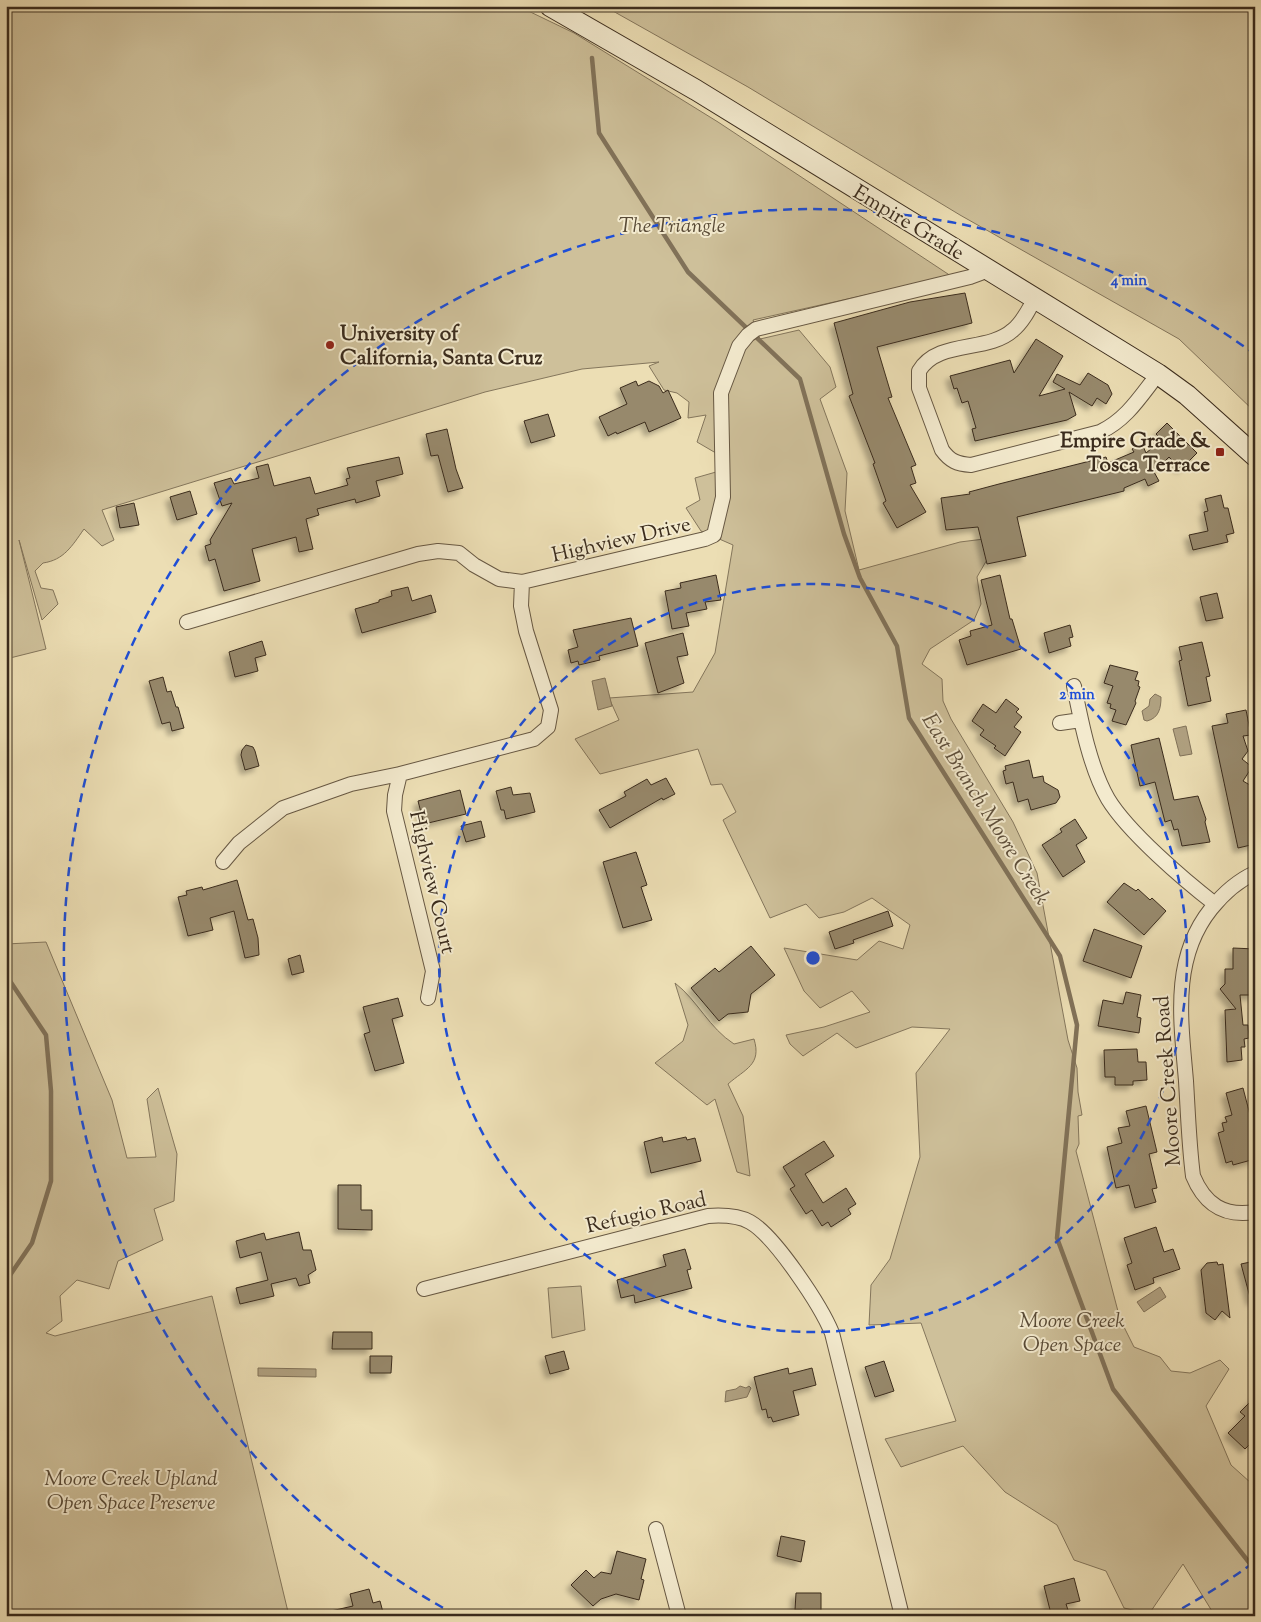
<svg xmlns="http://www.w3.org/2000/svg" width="1261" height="1622" font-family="'Sorts Mill Goudy',serif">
<defs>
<filter id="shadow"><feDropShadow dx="-4.5" dy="4.5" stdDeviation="2.5" flood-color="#0004"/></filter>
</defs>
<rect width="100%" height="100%" fill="#ecdeb4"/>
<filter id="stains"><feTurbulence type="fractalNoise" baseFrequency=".004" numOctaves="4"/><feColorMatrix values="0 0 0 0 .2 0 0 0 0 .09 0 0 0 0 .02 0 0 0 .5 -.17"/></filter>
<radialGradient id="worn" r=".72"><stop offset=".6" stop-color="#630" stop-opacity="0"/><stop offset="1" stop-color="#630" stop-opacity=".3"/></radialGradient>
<path fill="#cec09a" stroke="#84765c" d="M6 6H518L574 33 718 122 951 276 753 320 760 339 799 330 830 367 836 387 820 399 847 473 845 511 859 570 960 542 1000 537 977 577 981 604 974 620 930 649 922 664 942 679 943 701 951 719 1013 822 1037 873 1068 1040 1077 1068 1078 1092 1082 1115 1078 1116 1079 1144 1076 1151 1120 1319 1134 1347 1160 1357 1171 1371 1190 1373 1220 1360 1229 1369 1206 1406 1231 1465 1251 1483 1255 1530V1616H1215L1183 1564 1149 1614 1124 1608 1106 1571 1074 1560 1057 1525 1005 1492 963 1446 901 1467 885 1439 956 1421 921 1323 869 1325 871 1285 890 1259 920 1157 916 1073 950 1029 912 1027 856 1048 837 1033 803 1056 790 1044 786 1035 824 1027 870 1012 852 991 820 1008 804 991 784 948 857 960 879 941 903 949 910 925 872 898 844 912 819 918 806 904 770 918 723 820 736 812 722 784 711 785 698 749 600 774 575 739 619 720 609 698 693 692 715 653 733 545 701 531 686 508 700 500 695 478 716 472 721 456 697 442 706 415 688 418 689 402 677 393 664 390 649 366 659 362 582 369 485 392 102 510 114 540 102 546 84 529C72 546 64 560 43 563L35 571 41 588 53 590 58 604 42 620 19 540 46 649 6 659Z
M604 6H1255V412L1179 339 960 215 748 87Z
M46 942 112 1100 127 1158 156 1157 147 1099 158 1088 177 1154 174 1201 154 1209 163 1240 118 1261 109 1289 77 1280 60 1296 62 1321 46 1333 55 1336 212 1296 289 1616H6V944Z
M675 983C698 1001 709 1028 734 1044L754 1039C762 1065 745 1069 728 1084L743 1116 750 1176 737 1172 715 1099 707 1105 655 1063 683 1041 688 1025Z
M581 1286 585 1330 552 1338 548 1288Z"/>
<path fill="#b0a181" stroke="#817259" d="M605 678 612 706 598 710 592 681Z
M1155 694 1161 697C1161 708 1159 718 1147 721L1144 720 1142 711 1149 706 1150 699Z
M1186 726 1192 754 1180 756 1173 729Z
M1160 1287 1166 1297 1144 1312 1137 1302Z
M258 1368 316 1369V1377L258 1376Z
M740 1386 746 1388 749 1386 751 1388 747 1397 725 1402 726 1391 736 1389Z"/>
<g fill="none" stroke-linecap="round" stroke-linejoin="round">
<path stroke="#817259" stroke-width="4.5" d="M592 58 599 133 688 272 800 379 844 534 860 578 897 646 909 718 1060 956 1077 1025 1057 1238 1113 1389 1255 1570
M6 975 46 1035 51 1091V1181L32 1243 6 1281"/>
</g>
<path fill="#97896c" stroke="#3b2c1d" filter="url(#shadow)" d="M965 293 972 323 877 347 892 397 888 398 916 465 911 467 916 483 910 485 926 512 897 528 883 503 886 501 873 464 875 463 849 396 853 394 834 323 910 302Z
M1036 339 1063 356 1039 396 1065 389 1053 382 1057 374 1080 385 1088 373 1108 385 1112 394 1106 404 1097 398 1092 406 1069 392 1076 415 1067 420 975 441 972 429 976 428 968 401 962 403 957 388 954 389 950 376 1010 360 1014 373Z
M636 381 638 386 649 381 659 386 663 393 668 390 681 418 649 432 645 422 617 434 616 432 608 436 599 417 627 404 620 388Z
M548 414 555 436 531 443 524 421Z
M1167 423 1197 453 1181 469 1169 457 1154 472 1159 481 1148 486 1145 479 1124 488V491L1017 517 1026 556 987 564 978 527 946 530 941 498 970 494 969 492 999 484 1106 457 1108 463 1134 452 1132 449 1142 444 1146 453 1162 440 1156 434Z
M447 429 456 469 463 488 448 492 438 455 431 456 426 434Z
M399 457 403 474 376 481 380 496 356 503 355 499 317 509 319 515 306 519 313 549 299 552 296 537 252 549 260 581 224 591 215 559 209 561 205 546 211 544 210 540 232 503 222 506 214 483 231 478 234 484 259 478 256 467 268 464 274 486 310 477 315 494 348 485 346 479 350 478 347 468Z
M190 491 197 514 177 520 170 497Z
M1221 495 1224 508H1228L1234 533 1226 535 1228 542 1193 550 1189 535 1208 531 1204 512 1208 511 1205 499Z
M134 503 139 525 120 528 116 507Z
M716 575 721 600 705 602 707 609 686 613 689 626 672 629 665 591 681 588 680 583Z
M1000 575 1010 619H1012L1021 649 967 665 959 640 971 636 970 631 992 625 981 580Z
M408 587 412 601 431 595 436 612 362 633 355 609 379 602V600L392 596 391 591Z
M1217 593 1223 618 1206 621 1200 597Z
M631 618 638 646 599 656 600 660 579 665 578 661 571 663 568 650 578 647 573 630Z
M1070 625 1073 637 1069 638 1071 646 1049 653 1044 633Z
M683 633 688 655 677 657 684 683 658 693 645 643Z
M262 641 266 655 255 658 258 671 235 677 229 652Z
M1202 642 1210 676 1206 677 1211 701 1188 706 1179 661 1182 660 1179 647Z
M1110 665 1138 672 1135 680 1139 681 1138 686 1140 687 1135 701 1136 703 1126 725 1112 721 1116 710 1110 708 1111 704 1107 703 1113 686 1104 683Z
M163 677 167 692 171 691 176 707H178L184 728 172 731 170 722 162 724 149 681Z
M1006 699 1019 709 1016 712 1022 717 1014 727 1021 732 1005 756 994 748 996 746 980 735 984 730 972 721 983 704 996 713Z
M1246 710 1251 735 1243 736 1248 751 1242 759 1252 767 1243 781 1255 788V844L1238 848 1212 726 1228 723 1226 714Z
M1159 738 1174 800 1198 796 1206 819 1205 822 1210 842 1182 846 1178 829 1174 830 1171 820 1165 822 1155 782 1140 786 1131 745Z
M246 745 253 747 255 751 259 766 245 770 241 755 242 750Z
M1029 760 1033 778 1043 776 1044 782 1058 790 1060 797 1056 803 1031 810 1028 799 1018 802 1013 782 1006 784 1003 771 1006 770 1005 766Z
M666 778 675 794 663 800 662 798 610 828 599 810 626 796 624 792 647 779 651 785Z
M511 787 513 795 530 793 535 812 506 819 504 810H501L496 791Z
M460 790 466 814 424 824 418 801Z
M1075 819 1087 838 1076 845 1085 862 1063 877 1042 845 1062 832 1060 829Z
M481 821 485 837 466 842 461 826Z
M636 852 647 885 641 887 652 920 623 928 603 862Z
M237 880 248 920 253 919 258 938 259 955 245 958 234 911 210 918 213 930 188 936 178 897 187 895 186 891 202 887 203 890Z
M1124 883 1136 891 1138 889 1150 900 1152 898 1166 911 1144 935 1107 902Z
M888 911 893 926 853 940 854 943 835 949 829 932Z
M1094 929 1142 946 1131 978 1083 961Z
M751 946 775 975 751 994 748 1012 728 1014 719 1021 691 988 715 968 719 972Z
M1233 948 1255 949V995H1240L1243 1025H1248L1249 1038 1244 1039 1245 1047H1241L1242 1060 1227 1062 1225 1010 1236 1009 1220 989 1225 984V969H1233Z
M300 955 304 972 292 975 288 959Z
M1126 992 1141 995 1137 1017 1141 1018 1139 1033 1098 1026 1103 1000 1123 1004Z
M398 998 403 1016 392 1019 404 1063 375 1071 364 1034 370 1032 363 1007Z
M1137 1049 1138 1062H1146L1147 1080 1133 1081V1085H1115V1077H1105L1104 1050Z
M1243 1088 1255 1134V1159L1233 1165 1232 1161 1226 1163 1218 1133 1224 1131 1222 1123 1227 1122 1225 1117 1232 1115 1226 1093Z
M1146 1106 1157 1152 1149 1154 1157 1188 1152 1189 1156 1202 1135 1208 1129 1185 1116 1188 1107 1147 1122 1143 1118 1128 1130 1126 1126 1111Z
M662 1137 663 1142 686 1137 687 1140 695 1138 701 1161 651 1173 644 1142Z
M824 1141 834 1156 805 1174 823 1203 846 1188 856 1204 848 1209 851 1214 831 1227 828 1222 822 1226 812 1210 806 1214 790 1189 795 1186 783 1167Z
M338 1185H361V1210H372V1230L338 1229Z
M1156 1227 1164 1252 1173 1249 1180 1269 1153 1278 1154 1283 1135 1290 1127 1265 1132 1263 1124 1238Z
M299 1232 303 1250H311L316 1270 308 1275 310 1283 299 1286 296 1278 271 1284 274 1296 240 1304 236 1288 268 1280 261 1252 240 1258 236 1241 264 1233 266 1240Z
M685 1249 691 1269 687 1270 692 1288 635 1303 634 1295 621 1298 617 1280 666 1266 663 1255Z
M1255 1261V1300L1251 1301 1241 1264Z
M1217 1262 1218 1265 1223 1264 1230 1318 1222 1311 1215 1320 1206 1313 1201 1270 1207 1263Z
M333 1332H372V1349H332Z
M564 1351 569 1369 550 1374 545 1356Z
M370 1356H392L391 1373H370Z
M884 1361 894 1391 875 1397 865 1367Z
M788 1368 789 1374 812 1368 816 1385 793 1391 799 1415 773 1422 771 1417 768 1418 766 1409 762 1410 754 1377Z
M1255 1397V1439L1245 1449 1228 1433 1245 1416 1240 1412Z
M781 1536 805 1541 801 1562 777 1556Z
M617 1551 646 1559 641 1579 644 1580 639 1600 616 1594 601 1599 593 1606 571 1585 586 1570 594 1578 601 1572 611 1574Z
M1074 1578 1080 1601 1066 1604 1068 1610 1051 1614 1044 1586Z
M369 1589 373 1603 380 1601 384 1616H331V1611L353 1606 350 1594Z
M796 1593H821V1616H802V1610H795Z"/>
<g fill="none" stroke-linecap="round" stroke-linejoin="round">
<defs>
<path id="street" d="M1035 298C1029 309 1023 322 1013 330 988 353 938 339 919 371V388L942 450C950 461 957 464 971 465L1100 432C1126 420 1140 397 1158 374
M187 622 418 554 438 551 459 553 474 565 499 579 522 582 705 539 714 535 723 497 721 393 739 346 748 335 756 329 970 277 989 270
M1074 686C1081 721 1090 768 1108 799 1128 832 1184 880 1215 904
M1060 723 1081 720
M223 862 239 843 283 808 351 784 400 774
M1255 873C1237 881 1223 894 1211 909 1171 959 1181 1021 1186 1081 1188 1113 1189 1145 1193 1176 1205 1205 1224 1217 1255 1212
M428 998 433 971 394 811 395 795 400 774 534 739 548 727 551 710 526 631 521 606 522 582
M424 1289 708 1216C722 1215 737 1215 750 1222 775 1236 821 1306 832 1333L902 1616
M656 1529 679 1616"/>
<path id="secondary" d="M550 6 696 90 1158 374 1187 395 1255 456"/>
</defs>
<use href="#street" stroke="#675843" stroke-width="16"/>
<use href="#secondary" stroke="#3b2c1d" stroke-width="22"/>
<use href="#street" stroke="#f3eace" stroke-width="14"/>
<use href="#secondary" stroke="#f3eace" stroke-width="20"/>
</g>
<g fill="none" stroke="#1d4ed8" stroke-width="2.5" stroke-dasharray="9 6">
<circle cx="813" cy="958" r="374"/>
<path d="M1253 1563A748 748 0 0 1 1170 1615M456 1615A748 748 0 1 1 1253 353"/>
</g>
<g fill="#8f2418" stroke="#f3eace" stroke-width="2">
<circle cx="330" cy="345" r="5"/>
<rect x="1215" y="447" width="10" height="10" rx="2.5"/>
</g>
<g text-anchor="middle" stroke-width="4" stroke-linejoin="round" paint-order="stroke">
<g font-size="21" fill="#3b2c1d" stroke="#f3eace">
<text transform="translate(909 222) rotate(31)" y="7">Empire Grade</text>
<text transform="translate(621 539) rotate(-13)" y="7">Highview Drive</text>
<text transform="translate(433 882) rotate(77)" y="7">Highview Court</text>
<text transform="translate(1167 1081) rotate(-94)" y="7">Moore Creek Road</text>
<text transform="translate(646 1212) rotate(-13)" y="7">Refugio Road</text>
</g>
<g font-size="21" font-style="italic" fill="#584a36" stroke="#f3eace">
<text x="672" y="232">The Triangle</text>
<text x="1072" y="1327">Moore Creek<tspan x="1072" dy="24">Open Space</tspan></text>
<text x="131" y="1485">Moore Creek Upland<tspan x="131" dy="24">Open Space Preserve</tspan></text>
</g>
<g font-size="21" font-weight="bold" fill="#3b2c1d" stroke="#f3eace" text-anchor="start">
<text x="340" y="340">University of<tspan x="340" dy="24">California, Santa Cruz</tspan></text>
<text x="1210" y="447" text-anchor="end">Empire Grade &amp;<tspan x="1210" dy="24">Tosca Terrace</tspan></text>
</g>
<g font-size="22" font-style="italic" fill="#5e4f3b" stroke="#f3eace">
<text transform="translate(987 808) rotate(58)" y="8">East Branch Moore Creek</text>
</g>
</g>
<circle cx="813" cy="958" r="8" fill="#1d4ed8" stroke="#f3eace" stroke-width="2.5"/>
<g font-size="15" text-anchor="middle" font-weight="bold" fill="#1d4ed8" stroke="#f3eace" stroke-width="4" stroke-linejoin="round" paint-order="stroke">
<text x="1129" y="285">4 min</text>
<text x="1077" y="699">2 min</text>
</g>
<rect width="1261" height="1622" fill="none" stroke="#ecdeb4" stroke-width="25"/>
<rect x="8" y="8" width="1246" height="1607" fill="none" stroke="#3b2c1d" stroke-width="2.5"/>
<rect x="12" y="12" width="1236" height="1597" fill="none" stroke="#3b2c1d"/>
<rect width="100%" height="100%" filter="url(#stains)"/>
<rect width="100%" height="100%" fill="url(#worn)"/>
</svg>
